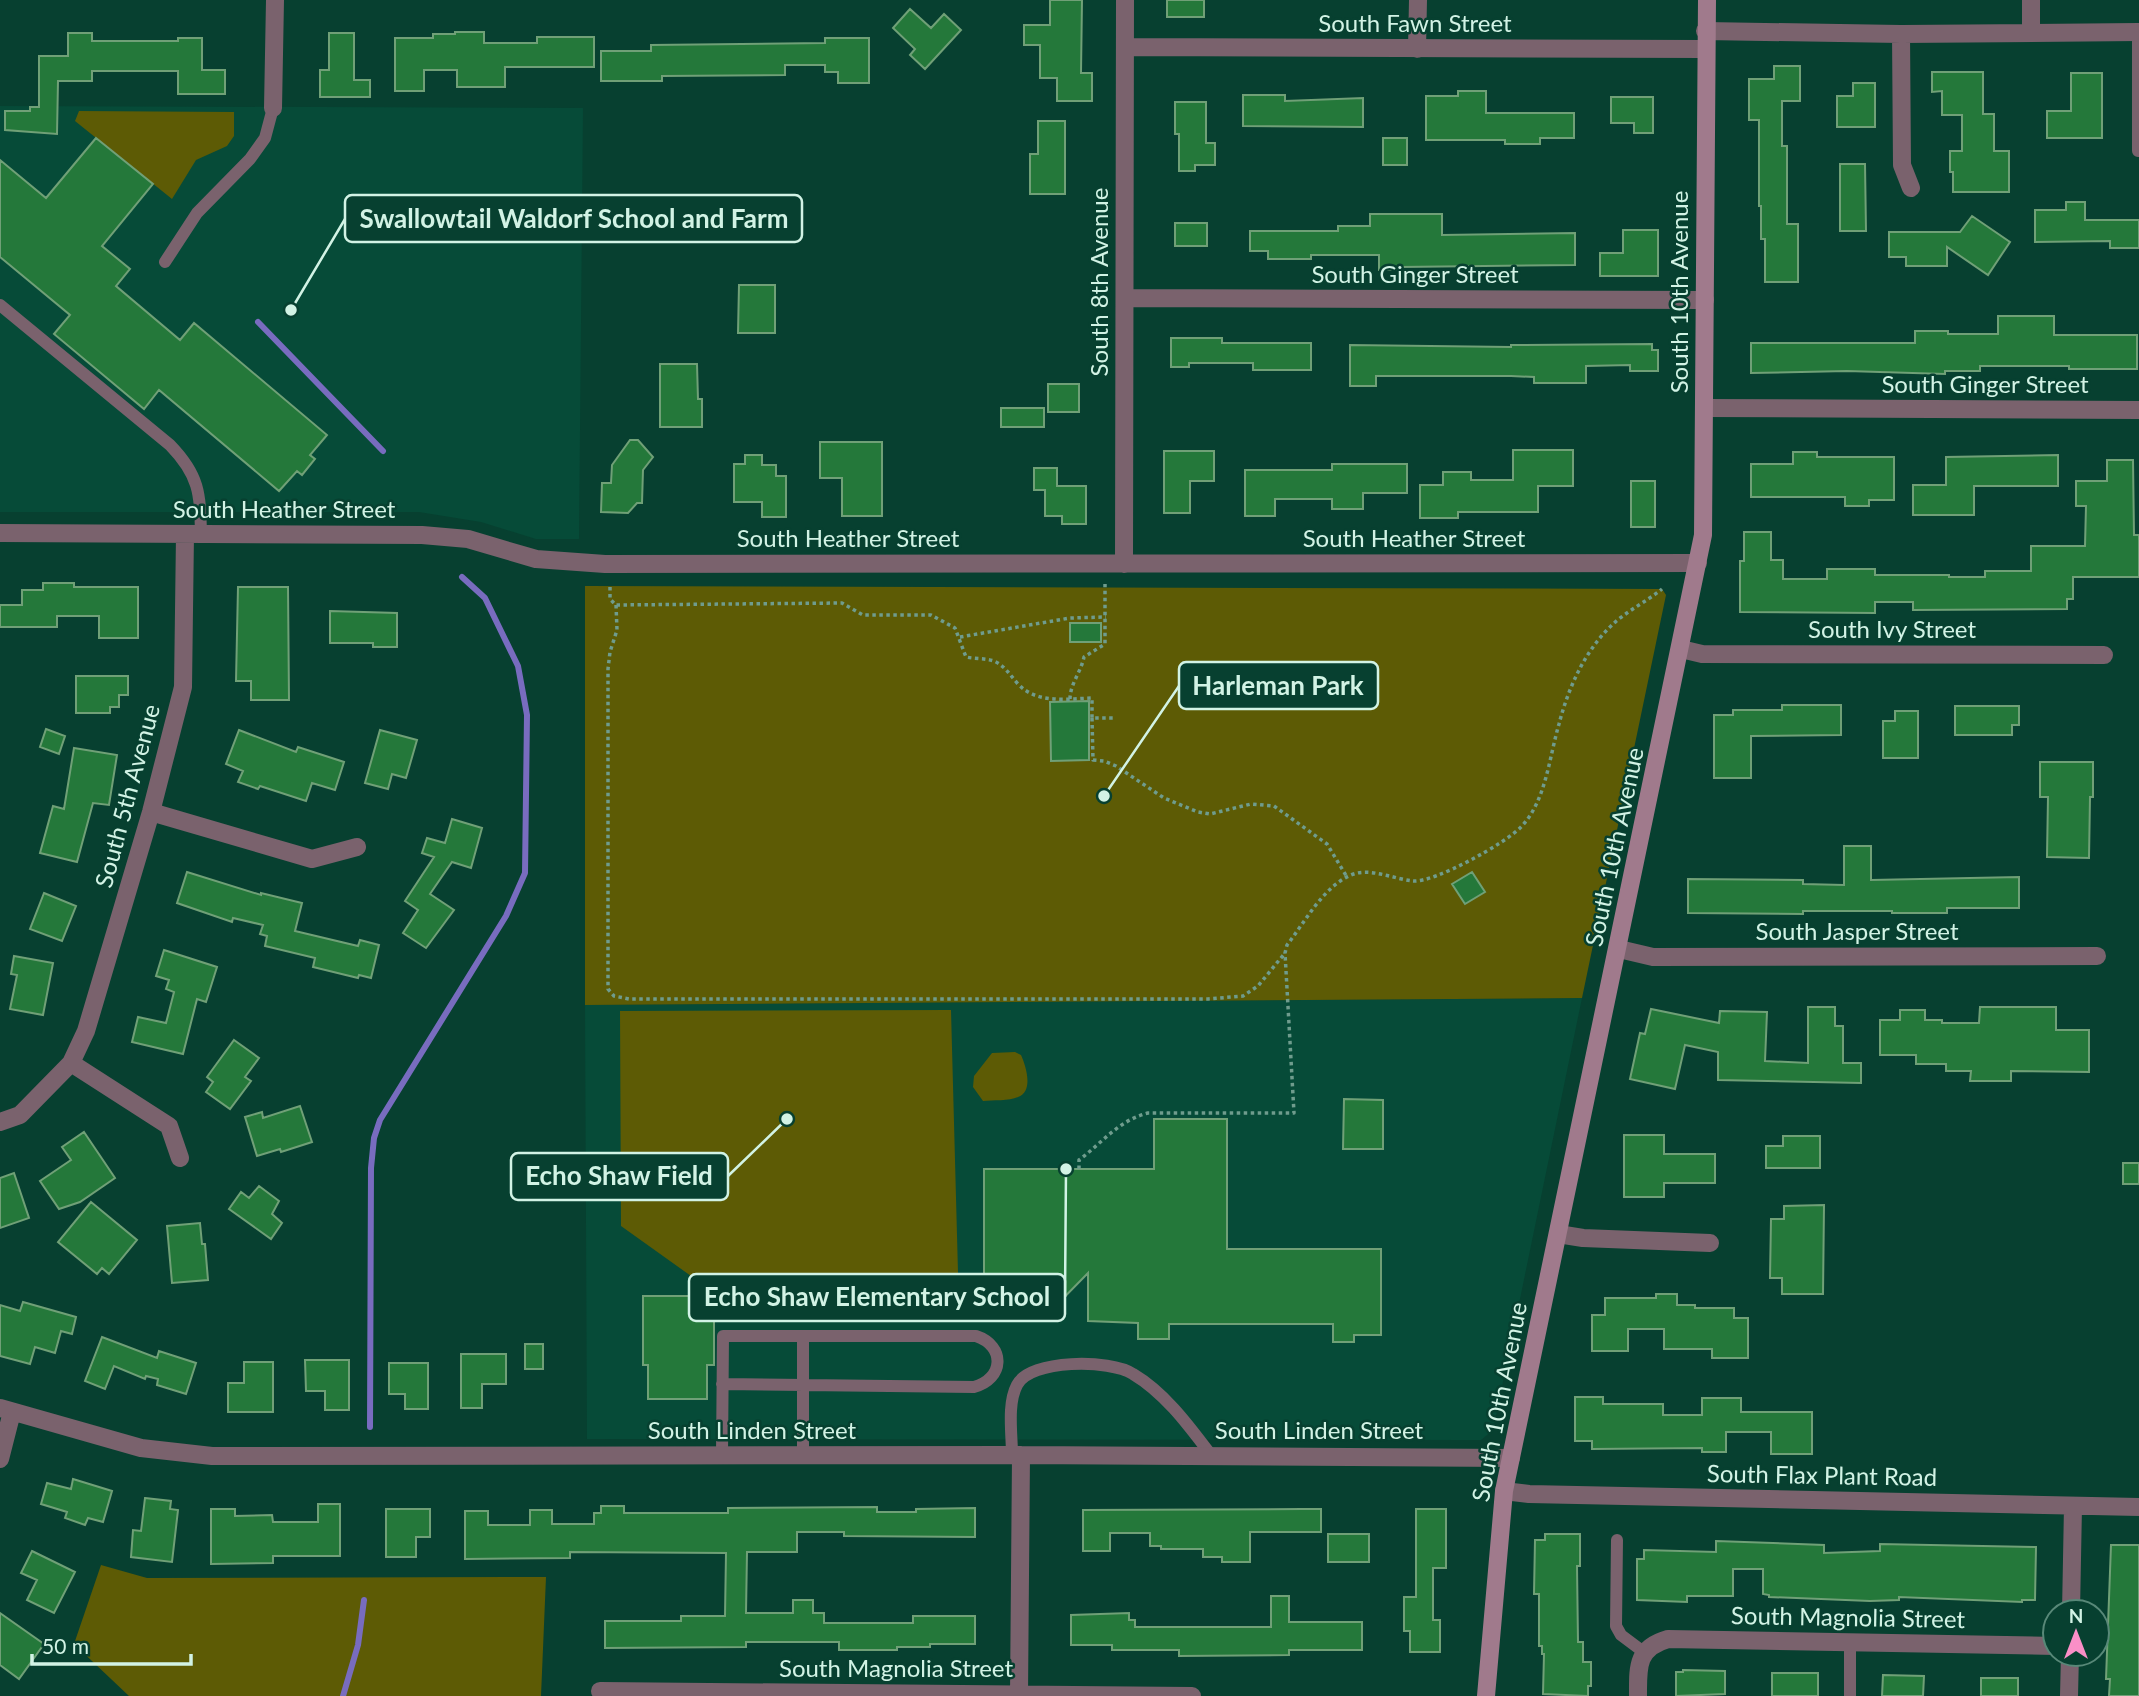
<svg xmlns="http://www.w3.org/2000/svg" width="2139" height="1696" font-family="Lato,sans-serif">
<rect width="100%" height="100%" fill="#074030"/>
<path fill="#064b38" d="M0 106 583 108 579 539H536L481 522 419 512H0Z
M1582 998 1493 1430 1481 1440 587 1439 585 1005Z"/>
<path fill="#5d5b05" d="M79 111 234 112V136L227 146 196 160 172 199 75 121Z
M585 586 1662 589 1666 595 1582 998 585 1005Z
M951 1010 959 1310 740 1311 621 1226 620 1011Z
M1015 1052 1021 1055C1026 1066 1034 1091 1018 1097 1009 1101 993 1100 983 1101L973 1087 974 1076 992 1053Z
M101 1565 147 1578 546 1577 541 1696H129L74 1644Z"/>
<g fill="none" stroke-linecap="round" stroke-linejoin="round">
<path stroke="#786cbf" stroke-width="6" d="M258 322 383 451
M370 1427 371 1168 374 1138 380 1120 506 916 525 873 527 715 518 666 485 598 462 577
M343 1696 358 1645 364 1600"/>
</g>
<path fill="#24783a" stroke="#70a077" stroke-width="2" d="M1050 0H1082L1081 73H1092V101H1057V78H1040V45H1024V25H1050Z
M1167 0H1204V17H1167Z
M910 9 931 28 944 14 961 30 925 69 910 55 915 49 893 28Z
M455 32H484V43H537V37H594V67H505V87H457V70H424V91H395V38H433V34H455Z
M68 33H92V41H178V38H202V70H225V94H178V71H92V81H58L57 134 5 130V111H30V107H39V56H68Z
M329 33H354V80H370V97H320V70H329Z
M825 38H869V83H838V72H825V65H785V75L662 76V81H601V51H651V45L825 43Z
M1774 66H1800V101H1782V146H1787V224H1798V282H1765V239H1761V206H1759V120H1749V79H1774Z
M1932 72H1983V114H1994V151H2009V192H1953V172H1950V151H1962V115H1942V91L1932 92Z
M2071 73H2102V138H2047V111H2071Z
M1853 83H1875V127H1837V96H1853Z
M1458 91H1486V113H1574V138H1540V144H1505V140H1426V96H1458Z
M1243 95H1285V101L1363 98V127L1243 126Z
M1611 97H1653V133H1634V123H1611Z
M1175 102H1206V143H1215V165H1195V171H1179V134H1175Z
M1038 121H1065V194H1030V154H1038Z
M96 138 153 184 102 246 130 269 116 286 180 340 194 323 327 435 310 455 315 459 302 475 297 471 279 491 159 390 144 409 54 334 70 315 0 257V160L46 198Z
M1383 138H1407V165H1383Z
M1840 164H1865L1866 231H1840Z
M2066 202H2085V220H2139V248H2110V241L2035 242V210H2066Z
M1370 214H1442V235L1575 233V265L1400 267V270H1379V255H1311V259H1268V251H1250V231H1338V226H1370Z
M1972 216 2010 242 1988 275 1947 247V266H1906V257H1889V232H1960Z
M1175 223H1207V246H1175Z
M1623 230H1658V276H1600V253H1623Z
M739 285H775V333H738Z
M1998 316H2054V335H2137V369H2069V366H1980V371H1945V374L1847 371 1751 373V343H1915V331H1948V334H1998Z
M1171 338H1222V343H1311V370H1253V363H1189V367H1171Z
M1652 344V350H1658V371H1630V365L1586 366V383H1534V377L1511 376H1376V386H1350V345L1511 347V345Z
M660 364H697L698 399H702V427H660Z
M1048 384H1079V412H1048Z
M1001 408H1044V427H1001Z
M630 440H638L653 457 643 470 642 503H637L628 513 601 512 602 483H611L612 465Z
M820 442H882V516H842V478H820Z
M1513 450H1573V486H1538V512H1458V518H1420V485H1443V472H1471V480H1513Z
M1164 451H1214V481H1190V513H1164Z
M1793 452H1817V457H1894V500H1869V506H1845V497H1751V464H1793Z
M745 455H762V465H776V476H786V517H762V502H734V464H745Z
M2058 455V486H1974V515H1913V485H1946V457Z
M2107 460H2133L2134 535H2139V577H2073V599H2067V609L1913 610V602H1875V613L1740 612V561H1744V532H1771V560H1783V579H1827V569H1875V575H1949V577H1985V571H2031V546H2085L2086 506H2076V481H2107Z
M1332 464H1407V493H1363V509H1332V499H1275V516H1245V470H1332Z
M1034 468H1057V486H1086V524H1062V516H1045V490H1034Z
M1631 481H1655V527H1631Z
M43 583H74V587H138V638H99V616H57V627H0V605H22V590H43Z
M238 587H288L289 700H251V681H236Z
M330 611 397 613V647H373V643H330Z
M1070 623H1101V642H1070Z
M76 676H128V695H119V707H110V713H76Z
M1089 701V760L1051 761 1050 702Z
M1782 705H1841V735L1751 736V778H1714V715H1733V710H1782Z
M1955 706H2019V725H2012V735H1955Z
M1895 711H1918V758H1883V721H1895Z
M46 729 65 736 59 754 40 747Z
M239 730 296 752 298 747 344 762 335 790 312 783 306 801 260 786 258 789 238 782 243 771 226 764Z
M380 730 417 740 406 778 392 774 388 789 365 783Z
M74 748 117 755 109 805 93 803 77 862 40 853 53 806 64 809Z
M2040 762H2093V797H2090L2089 858 2047 857 2048 797H2040Z
M452 819 482 828 471 868 452 862 430 894 454 910 426 948 403 933 418 910 405 901 434 857 422 853 427 838 445 843Z
M1844 846H1871V880L2019 877V908H1947V913H1892V911H1803V914L1688 913V879L1803 880V884L1844 885Z
M187 872 261 895V893L302 903 295 931 358 946 360 940 379 945 371 978 359 975 358 978 313 967 315 958 265 946 267 936 260 934 263 925 233 918 232 922 177 903Z
M1472 872 1485 892 1465 904 1452 884Z
M44 893 76 906 62 941 30 929Z
M164 950 217 967 206 1002 197 999 183 1054 132 1042 138 1017 166 1023 174 992 166 989 169 980 156 976Z
M14 956 53 963 43 1015 10 1009 17 975 11 974Z
M1808 1007H1835V1026H1843V1063H1861V1083L1718 1080V1052L1685 1045 1675 1089 1630 1079 1640 1033 1645 1034 1651 1009 1719 1023 1720 1011 1767 1012 1765 1061 1808 1063Z
M1980 1007H2056V1030H2089V1072L2011 1071V1081H1970L1971 1071H1946V1064H1916V1055H1880V1020H1900V1010H1925V1020H1942V1023H1979Z
M234 1040 259 1058 245 1077 251 1081 230 1109 206 1092 213 1082 207 1077Z
M1344 1099 1383 1100V1149H1343Z
M300 1106 312 1142 281 1152 280 1149 257 1156 245 1117 262 1112 263 1118Z
M1154 1119H1227V1249H1381V1335H1354V1342H1333V1324H1169V1339H1138V1323L1088 1321V1273L1042 1320H984V1169H1154Z
M84 1132 115 1178 80 1202 59 1209 40 1181 71 1160 62 1147Z
M1624 1135H1664V1154H1715V1183H1664V1197H1624Z
M1783 1136H1820V1168H1766V1146H1783Z
M2123 1163H2139V1184H2123Z
M14 1173 29 1218 0 1228V1178Z
M259 1186 279 1201 272 1214 282 1223 271 1239 229 1209 241 1192 249 1198Z
M91 1202 137 1240 109 1274 102 1268 97 1274 58 1242Z
M1824 1205 1823 1294H1782V1278H1770L1771 1219H1784V1206Z
M200 1223 202 1244H205L208 1280 172 1283 167 1226Z
M1656 1294H1677V1305H1695V1308H1734V1318H1748V1358H1712V1349H1664V1329H1628V1351H1592V1315H1605V1298H1656Z
M643 1296H714V1365H707V1399H648V1365H643Z
M23 1302 76 1317 72 1334 61 1331 55 1353 35 1347 30 1364 0 1356V1305L20 1311Z
M102 1337 157 1358 159 1351 196 1363 186 1394 157 1385 158 1379 146 1376 145 1379 114 1366 105 1389 85 1381Z
M525 1344H543V1369H525Z
M461 1354H506V1384H482V1408H461Z
M305 1360H349V1410H325V1391H306Z
M244 1362H273V1412H228V1383H244Z
M389 1363H428V1409H405V1394H389Z
M1575 1397H1603V1404H1663V1415H1702V1398H1741V1412H1812V1454H1771V1432H1726V1452H1702V1448L1592 1449V1441H1575Z
M73 1479 112 1491 103 1522 88 1518 85 1525 65 1518 67 1512 41 1504 47 1483 71 1489Z
M145 1498 171 1501 170 1509 178 1510 172 1562 131 1557 133 1530 141 1531Z
M318 1504H340V1556H273V1563L211 1564V1509H235V1516L272 1515 273 1522H318Z
M601 1506H624V1513H728V1508L877 1507V1512H916V1509L975 1508V1537L844 1536V1532H797V1552H747L746 1613H793V1600H813V1613H824V1623H913V1616H975V1644H930V1647H897V1650H839V1642H746V1647L605 1648V1621H681V1616H725L726 1553 570 1552V1558L465 1559V1511H488V1525H530V1510H552V1524H594V1513H601Z
M386 1509H430V1537H416V1557H386Z
M1302 1509H1321V1532H1250V1562H1222V1557H1203V1549H1161V1546H1150V1533H1110V1551H1083V1510Z
M1416 1509H1446V1568H1433V1620H1440V1652H1410V1631H1404V1597H1416Z
M1328 1534H1369V1562H1328Z
M1545 1534H1580V1566H1577L1578 1642H1583V1662H1591V1686H1588V1696L1543 1694 1544 1654H1542V1646H1539V1594H1534L1535 1540H1545Z
M1716 1541 1824 1545V1553L1880 1551V1544L2036 1547 2035 1600H2022V1602L1899 1597V1600L1870 1601 1769 1597V1595L1763 1594V1569H1733V1596H1687V1602L1637 1600V1559H1644V1550L1716 1552Z
M2111 1545H2139V1696H2109L2110 1679H2106Z
M32 1551 75 1572 54 1613 27 1600 37 1580 21 1573Z
M1271 1596H1289V1622H1362V1650H1289V1655L1179 1656V1650H1112V1645H1071V1615L1129 1613V1620H1135V1627H1271Z
M0 1613 44 1644 19 1679 0 1665Z
M1683 1670 1725 1671V1694L1676 1696V1672H1683Z
M1772 1673H1818V1696H1772Z
M1883 1675 1924 1676 1923 1696H1882Z
M1981 1678H2018V1696H1981Z"/>
<g fill="none" stroke-linecap="round" stroke-linejoin="round">
<path stroke="#6f9c8d" stroke-width="3.5" stroke-dasharray="3.5 3.5" stroke-linecap="butt" d="M610 587V599L616 605 842 603 863 615H931L955 628 966 657C975 659 985 658 994 661 1005 666 1010 675 1018 684 1037 704 1066 699 1092 698V718H1113
M616 605 617 630 610 652 608 669V989L614 996 629 999H1208L1243 996 1258 986 1285 953
M960 637 1070 618 1106 617
M1070 699C1070 684 1081 672 1084 657L1105 644V584
M1092 718 1093 760 1104 761 1116 766 1164 798 1198 812 1210 814 1251 804 1274 806 1327 844 1347 877
M1079 1169V1160C1102 1143 1119 1120 1148 1113H1294L1285 953 1287 945C1305 922 1323 887 1351 875 1369 867 1394 879 1413 881 1434 883 1506 843 1521 827 1546 801 1549 758 1559 724 1568 689 1584 652 1611 626 1625 612 1646 602 1662 589"/>
<path stroke="#7a626d" stroke-width="12" d="M2138 32V151
M165 262 197 213 250 159 265 138 273 108
M0 305 170 445C200 476 200 494 201 534
M803 1336V1455
M722 1455 723 1336H976C1006 1346 1004 1379 974 1387L722 1384
M1012 1455C1012 1434 1007 1404 1017 1385 1030 1359 1110 1359 1133 1374 1165 1393 1189 1426 1211 1455
M1617 1540 1616 1626 1621 1635 1645 1653
M1850 1696V1642"/>
<path stroke="#7a626d" stroke-width="18" d="M2031 0V32
M1705 31 1901 34 2139 32
M1901 34 1902 165 1911 188
M1125 47 1705 49
M1417 49 1418 0
M273 108 275 0
M1125 298 1705 300
M1704 408 2139 410
M0 533 422 535 468 539 536 559 605 564 1698 563
M1124 564 1125 0
M1681 649 1702 654 2104 655
M151 812 312 859 357 847
M1619 949 1653 957 2097 956
M71 1063 86 1031 151 812 183 687 185 534
M0 1122 20 1115 71 1063 169 1126 180 1158
M1558 1234 1583 1238 1710 1243
M0 1408 141 1448 212 1456 1021 1455 1511 1458
M0 1459 12 1412
M1504 1491 1529 1494 2139 1507
M2071 1612 2073 1506
M600 1691 1192 1696
M1019 1696 1021 1455
M1638 1696C1638 1668 1636 1648 1668 1639L2055 1646
M2069 1696 2070 1654"/>
<path stroke="#a07a8c" stroke-width="18" d="M1486 1696 1504 1491 1703 535 1707 0"/>
</g>
<g text-anchor="middle" stroke-width="5" stroke-linejoin="round" paint-order="stroke">
<g font-size="24" fill="#d2f3e5" stroke="#074030">
<text x="1415" y="32">South Fawn Street</text>
<text x="1415" y="283">South Ginger Street</text>
<text transform="translate(1100 282) rotate(-90)" y="8">South 8th Avenue</text>
<text transform="translate(1680 292) rotate(-90)" y="8">South 10th Avenue</text>
<text x="1985" y="393">South Ginger Street</text>
<text x="284" y="518">South Heather Street</text>
<text x="848" y="547">South Heather Street</text>
<text x="1414" y="547">South Heather Street</text>
<text x="1892" y="638">South Ivy Street</text>
<text transform="translate(128 796) rotate(-75)" y="8">South 5th Avenue</text>
<text transform="translate(1615 847) rotate(-78)" y="8">South 10th Avenue</text>
<text x="1857" y="940">South Jasper Street</text>
<text transform="translate(1500 1402) rotate(-79)" y="8">South 10th Avenue</text>
<text x="752" y="1439">South Linden Street</text>
<text x="1319" y="1439">South Linden Street</text>
<text transform="translate(1822 1476) rotate(1)" y="8">South Flax Plant Road</text>
<text transform="translate(1848 1618) rotate(1)" y="8">South Magnolia Street</text>
<text x="896" y="1677">South Magnolia Street</text>
</g>
</g>
<path fill="none" stroke="#d2f3e5" stroke-width="2.5" d="M291 310L345 219M1104 796L1179 686M787 1119L728 1176M1066 1169L1065 1297"/>
<g fill="#d2f3e5" stroke="#074030" stroke-width="2.5">
<circle cx="291" cy="310" r="7"/>
<circle cx="1104" cy="796" r="7"/>
<circle cx="787" cy="1119" r="7"/>
<circle cx="1066" cy="1169" r="7"/>
</g>
<g fill="#074030" stroke="#d2f3e5" stroke-width="2.5">
<rect x="345" y="195" width="457" height="47" rx="7"/>
<rect x="1179" y="662" width="199" height="47" rx="7"/>
<rect x="511" y="1153" width="217" height="47" rx="7"/>
<rect x="689" y="1274" width="376" height="47" rx="7"/>
</g>
<g font-size="26" text-anchor="middle" font-weight="bold" fill="#d2f3e5">
<text x="574" y="228">Swallowtail Waldorf School and Farm</text>
<text x="1278" y="695">Harleman Park</text>
<text x="619" y="1185">Echo Shaw Field</text>
<text x="877" y="1306">Echo Shaw Elementary School</text>
</g>
<g transform="translate(2076 1633)"><circle r="33" fill="#074030" stroke="#588878" stroke-width="2"/>
<path d="M0-5L12 26L0 18L-12 26Z" fill="#fa8fc7"/>
<text y="-10" font-size="19" font-weight="bold" text-anchor="middle" fill="#d2f3e5">N</text>
</g>
<path d="M32 1654v10h159v-10" fill="none" stroke="#d2f3e5" stroke-width="3.5"/>
<text x="42" y="1654" font-size="21" fill="#d2f3e5" stroke="#074030" stroke-width="5" paint-order="stroke">50 m</text>
</svg>
